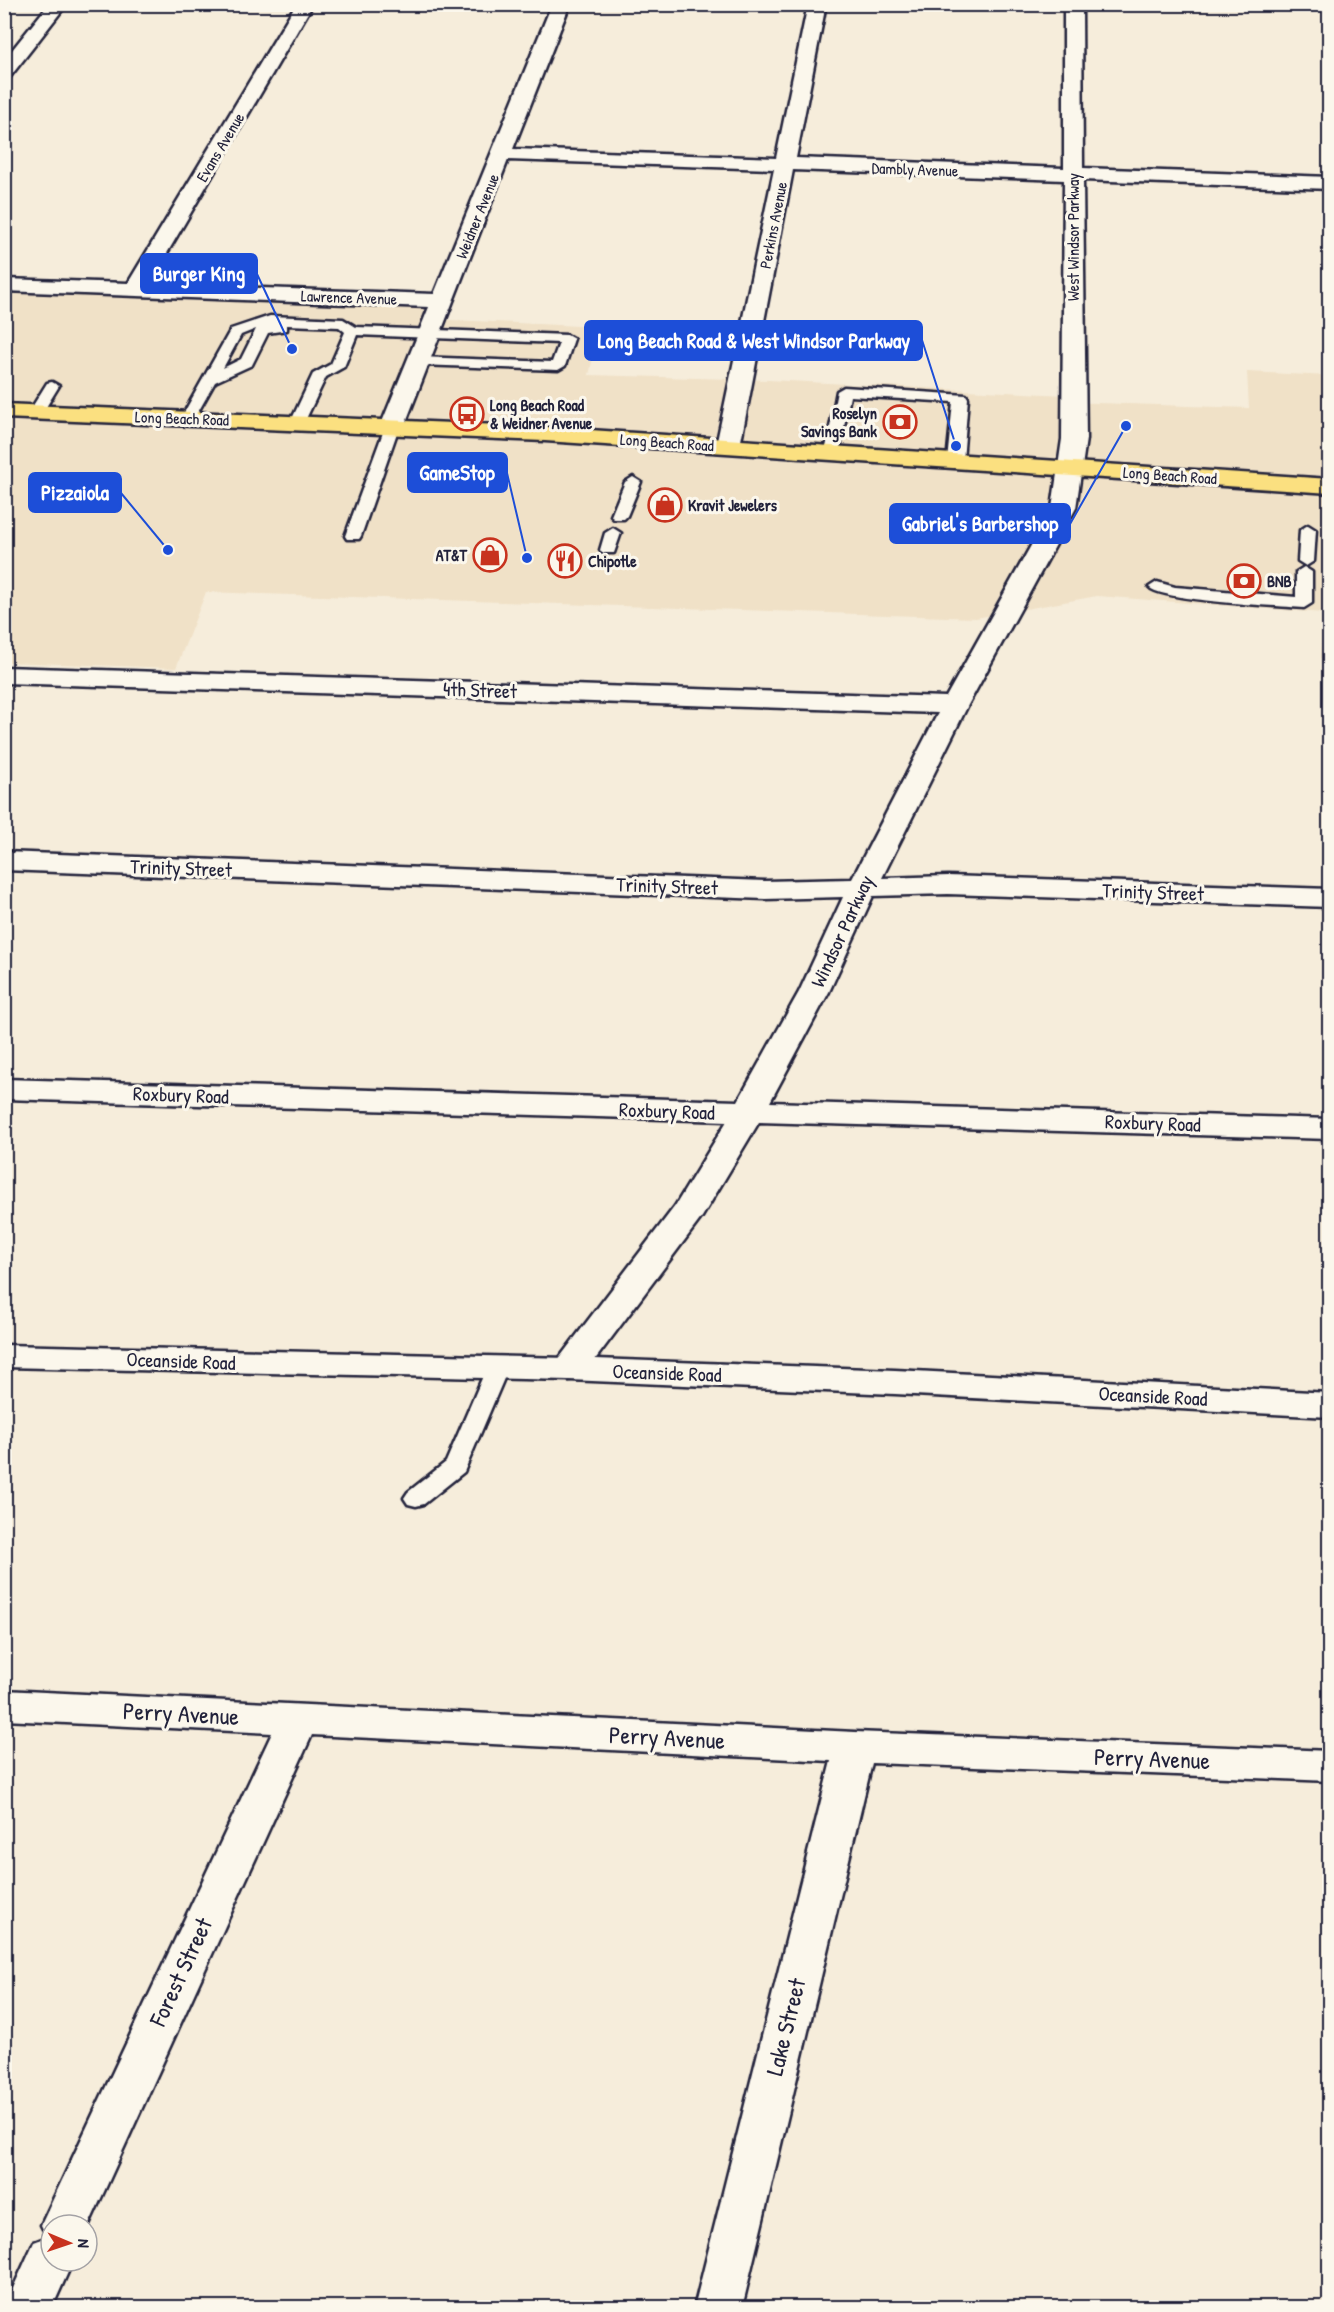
<svg xmlns="http://www.w3.org/2000/svg" width="1334" height="2312" font-family="'Patrick Hand',sans-serif">
<rect width="100%" height="100%" fill="#f6eddb"/>
<filter id="ink" filterUnits="userSpaceOnUse"><feTurbulence type="fractalNoise" baseFrequency=".0167" numOctaves="2"/><feDisplacementMap in="SourceGraphic" scale="12" xChannelSelector="R" yChannelSelector="G"/><feConvolveMatrix kernelMatrix="1 2 1 2 8 2 1 2 1" color-interpolation-filters="sRGB"/></filter>
<g filter="url(#ink)">
<path fill="#f0e1c7" d="M5 287 434 304 429 319 600 327 589 375 768 380 1066 395 1067 402 1249 408 1247 372 1329 376V658H1320L1323 613 1097 596 976 618 206 592 176 668 5 662Z"/>
<g fill="none" stroke-linecap="round" stroke-linejoin="round">
<defs>
<path id="service" d="M270 316 343 319 356 327 567 335 574 339 565 366 558 370 419 365 412 361 419 357 552 362 559 343 357 335 344 367 326 377 304 423 297 427 290 423 313 374 331 364 345 332 339 327 287 325V330L268 333 252 365 215 382 193 421H183L181 418 231 329ZM256 329 241 359 223 368 241 335Z
M52 382 59 386 43 412 41 415H31L29 412 47 383Z
M844 387 966 395 968 398 963 461 955 466 947 461 953 402 850 396 839 453 832 457 827 456 825 453 837 391Z
M392 423 399 427 361 536 359 539H347L345 536 385 427Z
M633 477 641 482 627 516 624 519H614L611 516 625 482Z
M1308 525 1316 530 1314 561 1306 566 1298 561 1300 530Z
M613 528 621 533 614 553H602L600 550 605 533Z
M1304 567 1312 572V603L1304 608C1279 606 1160 601 1149 587L1157 582 1175 587 1296 597V572Z
M497 1362 505 1364 508 1369 464 1472 424 1504 416 1506 408 1504 404 1498 408 1492 446 1462 486 1369 489 1364Z"/>
<path id="minor" d="M49 4H67L10 77 4 78V60Z
M296 4H313L149 284 434 294 552 4H570L513 149 776 158 808 4H826L796 158 1064 168V4H1082L1083 168 1330 177V189L1083 180 1086 439 1076 508 968 705 882 878 948 876 1330 889V907L948 894 873 896 829 992 770 1102 1330 1119V1139L759 1122 702 1217 582 1377 569 1380 556 1377 551 1369 675 1206 727 1121 4 1099V1079L738 1101 799 992 843 897 765 899 4 870V852L765 881 852 879 938 713 4 683V667L946 697 1052 508 1062 439 1064 180 793 170 740 446 736 451H720L716 446 774 169 508 160 404 427 400 432H384L380 427 429 307 4 291V279L128 283Z
M4 1690 855 1732 1330 1751V1781L872 1763 742 2308H694L831 1761 312 1735 87 2229V2225H51V2261H73L52 2308H4L34 2242 47 2237 41 2225 272 1733 4 1720Z"/>
<path id="secondary" d="M4 1345 569 1358 895 1370 1330 1393V1417L895 1394 569 1380 4 1367Z"/>
<path id="primary" d="M4 404 545 427 1330 479V493L545 441 4 418Z"/>
</defs>
<use href="#service" stroke="#22223b" stroke-width="5"/>
<use href="#minor" stroke="#22223b" stroke-width="5"/>
<use href="#secondary" stroke="#22223b" stroke-width="5"/>
<use href="#primary" stroke="#22223b" stroke-width="5"/>
<use href="#service" fill="#fbf7ec" fill-rule="evenodd"/>
<use href="#minor" fill="#fbf7ec" fill-rule="evenodd"/>
<use href="#secondary" fill="#fbf7ec" fill-rule="evenodd"/>
<use href="#primary" fill="#fbe080" fill-rule="evenodd"/>
</g>
</g>
<defs>
<symbol id="bus-ring" viewBox="-11 -11 22 22"><circle r="9.5" fill="#fbf7ec" stroke="#c8321e" stroke-width="1.5"/><path d="M-5-6H5V4H4V6H2V4H-2V6H-4V4H-5ZM-3.5-4V0h7V-4ZM-3.5 1.2v1.5H-2V1.2ZM2 1.2v1.5H3.5V1.2Z" fill="#c8321e"/></symbol>
<symbol id="bank-ring" viewBox="-11 -11 22 22"><circle r="9.5" fill="#fbf7ec" stroke="#c8321e" stroke-width="1.5"/><path d="M-6-4H6V4H-6ZM0-2.3a2.3 2.3 0 1 0 0 4.6a2.3 2.3 0 1 0 0-4.6Z" fill="#c8321e"/></symbol>
<symbol id="shop-ring" viewBox="-11 -11 22 22"><circle r="9.5" fill="#fbf7ec" stroke="#c8321e" stroke-width="1.5"/><path d="M-5-2.5h2.3a2.7 3.5 0 0 1 5.4 0H5L5.5 6h-11ZM-1.5-2.5h3a1.5 2.3 0 0 0-3 0Z" fill="#c8321e"/></symbol>
<symbol id="restaurant-ring" viewBox="-11 -11 22 22"><circle r="9.5" fill="#fbf7ec" stroke="#c8321e" stroke-width="1.5"/><path d="M-5-6h1v4h1v-4h1v4h1v-4h1v5L-1.5 .5V6h-2V.5L-5-1ZM5-6V6H3V1.5H1.5Q1.5-4 5-6Z" fill="#c8321e"/></symbol>
</defs>
<g fill-rule="evenodd">
<use href="#bus-ring" x="448" y="395" width="38" height="38"/>
<use href="#bank-ring" x="881" y="403" width="38" height="38"/>
<use href="#shop-ring" x="646" y="486" width="38" height="38"/>
<use href="#shop-ring" x="471" y="536" width="38" height="38"/>
<use href="#restaurant-ring" x="546" y="542" width="38" height="38"/>
<use href="#bank-ring" x="1225" y="562" width="38" height="38"/>
</g>
<g text-anchor="middle" stroke-width="6" stroke-linejoin="round" paint-order="stroke">
<g font-size="16" fill="#22223b" stroke="#fbf7ec">
<text transform="translate(220 147) rotate(-59)" y="6">Evans Avenue</text>
<text transform="translate(915 169) rotate(2)" y="6">Dambly Avenue</text>
<text transform="translate(477 216) rotate(-68)" y="6">Weidner Avenue</text>
<text transform="translate(773 225) rotate(-79)" y="6">Perkins Avenue</text>
<text transform="translate(1073 237) rotate(-90)" y="6">West Windsor Parkway</text>
<text transform="translate(349 297) rotate(2)" y="6">Lawrence Avenue</text>
<text transform="translate(182 418) rotate(2)" y="6">Long Beach Road</text>
<text transform="translate(667 442) rotate(4)" y="6">Long Beach Road</text>
<text transform="translate(1170 475) rotate(4)" y="6">Long Beach Road</text>
</g>
<g font-size="16" font-weight="bold" fill="#22223b" stroke="#fbf7ec" text-anchor="start">
<text x="490" y="411">Long Beach Road<tspan x="490" dy="18">&amp; Weidner Avenue</tspan></text>
<text x="877" y="419" text-anchor="end">Roselyn<tspan x="877" dy="18">Savings Bank</tspan></text>
<text x="688" y="511">Kravit Jewelers</text>
<text x="467" y="561" text-anchor="end">AT&amp;T</text>
<text x="588" y="567">Chipotle</text>
<text x="1267" y="587">BNB</text>
</g>
<g font-size="20" fill="#22223b" stroke="#fbf7ec">
<text transform="translate(480 690) rotate(2)" y="7">4th Street</text>
<text transform="translate(181 868) rotate(2)" y="7">Trinity Street</text>
<text transform="translate(667 886) rotate(2)" y="7">Trinity Street</text>
<text transform="translate(1153 892) rotate(2)" y="7">Trinity Street</text>
<text transform="translate(842 931) rotate(-65)" y="7">Windsor Parkway</text>
<text transform="translate(181 1095) rotate(2)" y="7">Roxbury Road</text>
<text transform="translate(667 1111) rotate(2)" y="7">Roxbury Road</text>
<text transform="translate(1153 1123) rotate(2)" y="7">Roxbury Road</text>
<text transform="translate(181 1361) rotate(2)" y="7">Oceanside Road</text>
<text transform="translate(667 1373) rotate(2)" y="7">Oceanside Road</text>
<text transform="translate(1153 1396) rotate(3)" y="7">Oceanside Road</text>
</g>
<g font-size="24" fill="#22223b" stroke="#fbf7ec">
<text transform="translate(181 1714) rotate(3)" y="8">Perry Avenue</text>
<text transform="translate(667 1738) rotate(3)" y="8">Perry Avenue</text>
<text transform="translate(1152 1759) rotate(2)" y="8">Perry Avenue</text>
<text transform="translate(181 1972) rotate(-65)" y="8">Forest Street</text>
<text transform="translate(786 2027) rotate(-76)" y="8">Lake Street</text>
</g>
</g>
<path fill="none" stroke="#1d4ed8" stroke-width="2" d="M292 349L257 274M956 446L922 340M527 558L507 473M168 550L121 493M1126 426L1070 524"/>
<g fill="#1d4ed8" stroke="#fbf7ec" stroke-width="2">
<circle cx="292" cy="349" r="6"/>
<circle cx="956" cy="446" r="6"/>
<circle cx="527" cy="558" r="6"/>
<circle cx="168" cy="550" r="6"/>
<circle cx="1126" cy="426" r="6"/>
</g>
<g fill="#1d4ed8" stroke="#1d4ed8" stroke-width="2">
<rect x="141" y="254" width="116" height="39" rx="6"/>
<rect x="585" y="321" width="337" height="39" rx="6"/>
<rect x="408" y="453" width="99" height="39" rx="6"/>
<rect x="29" y="473" width="92" height="39" rx="6"/>
<rect x="890" y="504" width="180" height="39" rx="6"/>
</g>
<g font-size="21" text-anchor="middle" font-weight="bold" fill="#fff">
<text x="199" y="281">Burger King</text>
<text x="754" y="348">Long Beach Road &amp; West Windsor Parkway</text>
<text x="457" y="480">GameStop</text>
<text x="75" y="500">Pizzaiola</text>
<text x="980" y="531">Gabriel's Barbershop</text>
</g>
<rect width="1334" height="2312" fill="none" stroke="#fbf7ec" stroke-width="24"/>
<rect x="12" y="12" width="1310" height="2288" fill="none" stroke="#22223b" stroke-width="2" filter="url(#ink)"/>
<g transform="translate(69 2243) rotate(92)"><circle r="28" fill="#fbf7ec" stroke="#a4a2a5" stroke-width="1.5"/>
<path d="M0-4.5L10 22L0 15L-10 22Z" fill="#c8321e"/>
<text y="-9" font-size="16" font-weight="bold" text-anchor="middle" fill="#22223b">N</text>
</g>
</svg>
